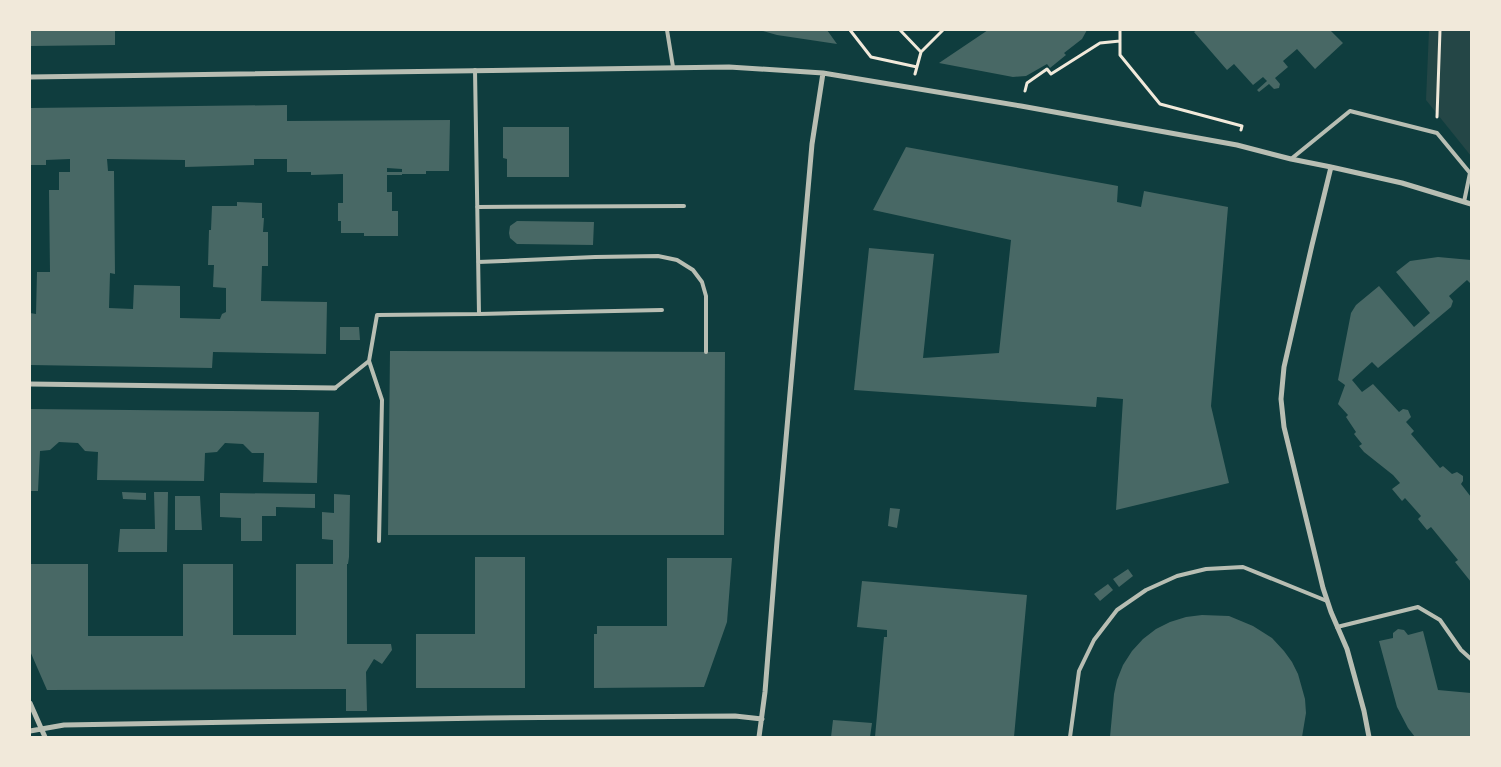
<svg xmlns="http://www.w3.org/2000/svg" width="1501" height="767" font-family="Quicksand,sans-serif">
<rect width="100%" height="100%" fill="#0f3d3e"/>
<path fill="#244646" d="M1429 30H1471V156L1426 100Z"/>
<path fill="#486865" d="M30 30H115V45L30 46Z
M759 30H827L837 44 777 35Z
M988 30H1087L1082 39 1064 53 1066 55 1050 68 1047 64 1026 76 1013 77 939 63Z
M1197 30H1330L1343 43 1315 69 1297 49 1283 61 1288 67 1275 78 1280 84 1279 88 1274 89 1269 84 1259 92 1257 90 1267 81 1263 77 1253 85 1234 64 1227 70 1194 32Z
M287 105V121L450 120 449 171H426V174H402V169L387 168V172H402V175H387V192H392V211H398V236H364V233H341V221H338V203H343V174L311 175V172H287V159H254V165L185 167V160L107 159 108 171H114L115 274 110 273 109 308 133 309 134 285 180 286V318L220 319 222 314 226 312V288L213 287 214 265H208L209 230H211L212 206H237V202L262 203V218H264L263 232H268V266H262L261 301 327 302 326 354 213 352 212 368 30 365V313L36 314 37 272H50L49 190H59V172H70V159L46 160V165H30V108Z
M503 127H569V177H507V159L503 158Z
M906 147 1118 186 1117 202 1141 207 1144 191 1228 207 1211 406 1229 483 1116 510 1123 399 1097 397 1096 407 854 390 869 248 934 254 923 358 999 353 1011 240 873 210Z
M517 221 594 222 593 245 517 244 510 238 509 233 510 226Z
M1438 257 1471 260V284L1467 280 1449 296 1453 301 1451 307 1378 368 1372 362 1352 380 1362 392 1373 384 1399 412 1403 409 1408 410 1411 417 1406 422 1414 431 1411 434 1440 468 1443 466 1452 474 1457 472 1463 476V481L1461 484 1471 497V582L1455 562 1458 560 1431 527 1427 530 1418 519 1421 516 1405 498 1402 501 1392 489 1400 483 1393 475 1364 452 1359 446 1362 444 1354 434 1356 432 1346 417 1348 415 1338 404 1345 385 1338 380 1351 313 1356 305 1379 286 1414 327 1430 313 1396 272 1410 261Z
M340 327H359L360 340H340Z
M390 351 725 352 724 535H388Z
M30 409 319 412 317 483 263 482 264 453H252L243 444 225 443 217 452 205 453 204 481 97 480 98 452 85 451 78 443 59 442 50 450 40 451 38 491H30Z
M122 492 146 493V500L123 499Z
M154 492H168L167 552H118L120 529H155Z
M220 493 315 494V508L276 507V516H262V541H241V518L220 517Z
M334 494 350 495 349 557 348 564H347V644H391L392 650 382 664 374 659 366 672 367 711H346V689L47 690 30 651V564H88V636H183V564H233V635H296V564H333V540L322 539V512L334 513Z
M175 496H200L202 530H175Z
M890 508 900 509 897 528 888 526Z
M475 557H525V688H416V634H475Z
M667 558H732L727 622 704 687 594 688V634H597V626H667Z
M1128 569 1133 576 1119 587 1113 579Z
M862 581 1027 595 1014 737H875L884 637H887V630L857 627Z
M1108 584 1113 590 1100 601 1094 594Z
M1202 615 1229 616 1253 626 1272 638 1284 651 1292 662 1298 674 1305 699 1306 713 1302 737H1110L1114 694 1117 680 1123 665 1132 651 1143 639 1156 629 1170 622 1186 617Z
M1398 629 1404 630 1408 635 1423 631 1438 690 1471 693V737H1415L1408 728 1397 707 1379 641 1393 638V633Z
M833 720 872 723 870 737H831Z"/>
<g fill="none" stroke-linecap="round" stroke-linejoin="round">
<path stroke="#f1e9da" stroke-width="3" d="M850 30 871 57 917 67
M900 30 921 52
M1120 30V55L1160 104 1242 126 1241 130
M915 74 921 52 943 30
M1025 91 1027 83 1047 69 1051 74 1100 43 1120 41
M1437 117 1440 30"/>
<path stroke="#b8beb3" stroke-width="4" d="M667 30 673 67
M475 70 479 314 662 310
M1291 159 1350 111 1437 133 1470 173 1464 202
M477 207 684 206
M478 262 595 257 658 256 677 260 693 270 702 282 706 296V352
M369 361 382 400 379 541
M335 388 369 361 377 315 479 314
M1337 627 1418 607 1440 620 1461 650 1471 659
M1070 737 1079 671 1094 640 1117 610 1146 590 1177 576 1206 569 1243 567 1327 601"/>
<path stroke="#b8beb3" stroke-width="5" d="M30 77 729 67 823 73 1021 106 1237 145 1291 159 1331 167 1402 183 1471 204
M1331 167 1312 245 1284 367 1281 399 1284 427 1323 588 1331 612 1347 649 1364 711 1369 737
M30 384 335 388
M30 703 45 737
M30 731 64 725 488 718 735 716 762 719
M759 737 765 692 777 541 812 144 823 73"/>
</g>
<rect width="1501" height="767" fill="none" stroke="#f1e9da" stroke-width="62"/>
</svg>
